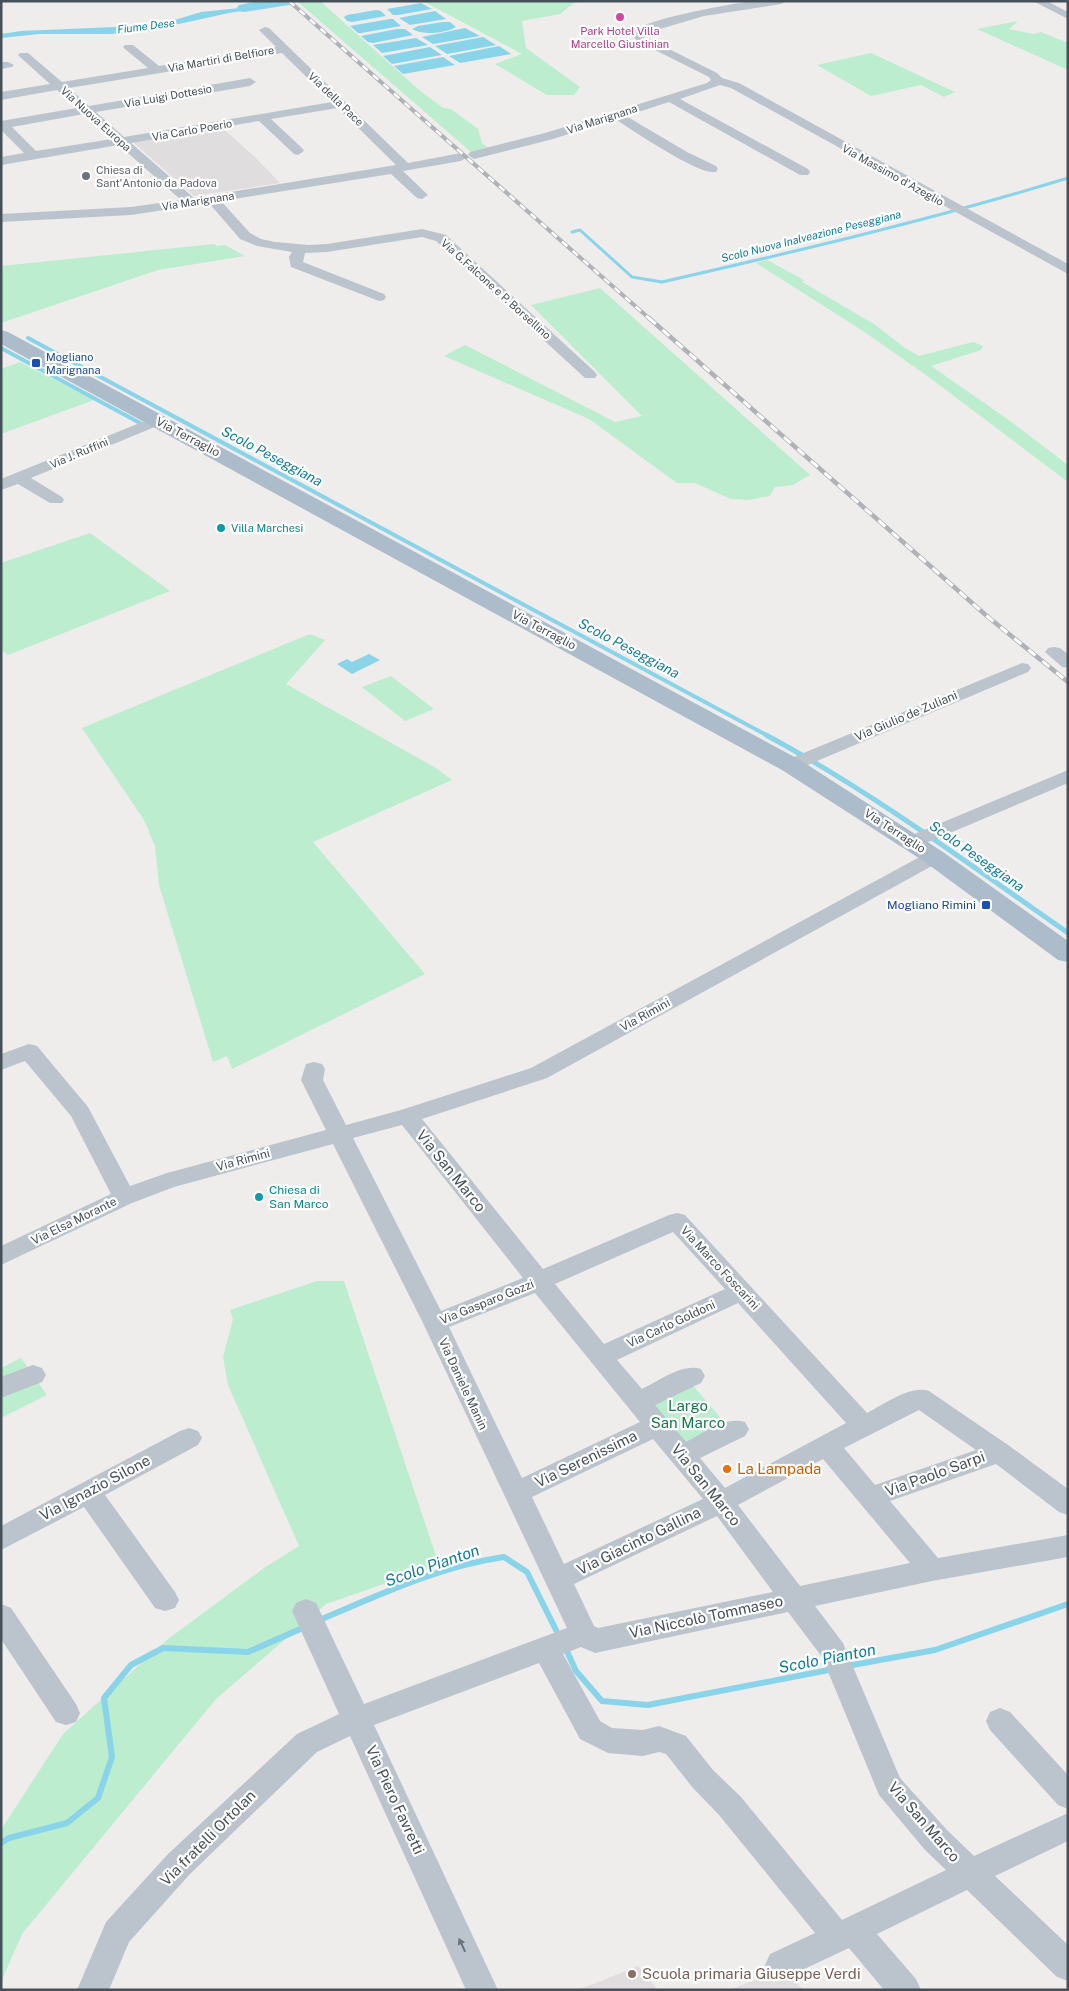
<svg xmlns="http://www.w3.org/2000/svg" width="1069" height="1991" font-family="'Public Sans',sans-serif">
<rect width="100%" height="100%" fill="#efecec"/>
<path fill="#e0ddde" d="M220 126 255 157 280 183 194 196 134 143 137 140Z
M638 1966 658 1990H577L601 1981Z
M786 1969 803 1990H728Z"/>
<path fill="#bbedce" d="M320 1 418 89 443 108 451 109 478 129 482 143 488 148 471 152 298 2Z
M423 1H590L574 3 560 14 522 21 526 48 580 87 574 95H547L495 64 522 54Z
M1018 21 1009 29 1034 34 1041 32 1068 43V70L977 29Z
M871 53 955 92 944 97 921 85 871 96 817 65Z
M214 244 217 246 225 245 245 256 158 270 1 323V266Z
M767 260 804 280 802 282 874 324 905 348 919 356 973 342 983 346 981 350 931 366 1006 418 1068 465V482L926 375 863 331 756 263Z
M600 288 810 475 793 485 775 487 770 496 748 500 731 499 695 483H677L589 419 444 356 465 345 615 422 642 416 531 305Z
M20 362 94 400 1 434V369Z
M90 533 170 591 8 655 1 649V563Z
M310 634 325 640 286 684 436 768 452 780 313 842 425 974 232 1069 227 1056 213 1062 159 885 155 846 144 820 82 728Z
M391 676 434 709 405 721 362 687Z
M317 1281H344L439 1565 326 1604 216 1699 22 1934 1 1982V1830L63 1734 168 1639 264 1568 299 1546 228 1385 223 1357 233 1319 230 1310Z
M21 1358 47 1395 1 1418V1368Z
M691 1383 729 1428 686 1448 648 1403Z"/>
<path fill="#89d4e9" d="M278 1H283L287 4 229 13 142 32 109 34H39L1 38V34L21 31 138 26 168 22 201 12 249 7Z
M421 3 432 9 398 15H393L387 9Z
M376 10 381 11 386 16 352 22 347 21 344 17 347 15Z
M435 11 446 19 410 25 399 18Z
M390 19H393L401 26 361 33H358L350 26Z
M443 22H450L456 27C446 33 423 36 412 29L418 26Z
M465 28 480 36 433 44 422 37Z
M397 29H405L413 35 373 43 368 42 361 36Z
M483 37 496 45 447 54 435 46Z
M416 38 428 45 382 53 373 45Z
M499 46 511 54 460 63 449 56Z
M430 47 442 55 392 64 383 56Z
M443 57 455 65 403 74 394 66Z
M369 654 380 660 352 674 337 664 347 659 352 662Z"/>
<g fill="none" stroke-linecap="round" stroke-linejoin="round">
<path stroke="#89d4e9" stroke-width="3" d="M572 232 580 230 632 277 662 282C798 251 934 219 1068 178"/>
<path stroke="#89d4e9" stroke-width="4" d="M28 338 768 736
M1 348 140 423"/>
<path stroke="#89d4e9" stroke-width="5" d="M766 735C872 792 969 864 1068 933"/>
<path stroke="#89d4e9" stroke-width="6" d="M317 1621C377 1596 439 1566 504 1557L527 1572 560 1638
M565 1647 576 1671 602 1701 648 1705 834 1669
M847 1666 935 1650 1068 1604
M1 1843 9 1838 67 1823 98 1798 112 1757 104 1698 131 1665 163 1648 248 1652 305 1627"/>
<path fill="#89d4e9" fill-rule="evenodd" d="M259 1H296L289 5 244 12 239 11 237 8 239 5Z"/>
<path fill="#bbc4cc" fill-rule="evenodd" d="M753 1H786L781 4 704 16 643 34 645 37 717 73 722 78 739 83 1068 264V274L731 88 720 85 680 99 808 169 810 172 808 175H800L669 102 626 116 687 152 716 166 718 169 716 172C700 176 632 130 615 119L553 139 474 159 468 155 470 152 545 133 707 83 711 80 709 77 637 41 631 33C643 19 731 4 753 1Z
M1033 1H1047L1068 12V19Z
M265 27 269 28 408 163 461 153 467 157 461 161 403 171 428 195 422 199 417 198 391 174 221 201 250 233 261 239 275 242 309 245 327 244 422 229 446 235 595 372 597 375 595 378H585L436 241 422 237 327 252 305 253 303 262 384 294 386 297 384 300 379 301 291 267 289 257 292 252 257 246 240 239 209 203 131 215 1 222V214L131 207 181 200 119 145 1 165V157L24 153 1 130V121L77 108 57 90 1 100V92L50 84 20 57 18 55 20 53H28L62 82 148 68 125 49 123 47 125 45H133L159 66 276 47 259 30ZM282 53 332 102 124 137 96 112 250 86 256 82 250 78 89 106 69 88ZM338 108 396 165 194 198 131 143 259 121 294 154 298 155 304 151 302 148 271 119ZM84 114 112 139 36 151 12 127Z
M1 62H8L14 65 12 67 1 69Z
M157 416 162 418 165 421 162 424 31 478 62 497 64 500 62 503H50L18 484 1 490V479Z
M1054 647 1060 648 1068 654V668L1062 667 1045 652 1048 648Z
M1022 663 1028 664 1031 668 1028 672 798 769 791 771 784 769 782 765 784 761Z
M1068 770V783L919 846 912 848 905 846 902 842 905 838Z
M934 851 941 853 944 857 941 861 547 1078 422 1119 543 1269 669 1215 677 1213 685 1215 867 1413C885 1404 910 1385 929 1391L1008 1445 1068 1489V1515L1059 1512 996 1464 890 1501 938 1558 1068 1535V1557L932 1581 815 1606 843 1643 900 1778 947 1830 974 1856 1068 1813V1841L995 1876 1068 1945V1981L1057 1977 967 1890 877 1934 916 1979 921 1990H884L849 1948 781 1980 770 1976 765 1965 770 1954 815 1933 719 1815 693 1788 666 1754 659 1752 643 1756 608 1753 580 1739 539 1663 374 1725 498 1990H466L350 1736 317 1752 190 1874 129 1942 109 1990H77L106 1922 168 1854 297 1734 339 1714 292 1611 296 1603 306 1599 316 1603 364 1704 567 1628 423 1323 333 1144 174 1187 132 1203 1 1265V1246L111 1194 71 1116 25 1061 1 1070V1054L29 1044 37 1046 88 1107 130 1186 167 1173 326 1130 301 1080 306 1064 314 1062 322 1064 325 1069 323 1080 346 1125 401 1110 531 1068 927 853ZM402 1125 523 1278 441 1311 353 1138ZM673 1232 725 1289 604 1344 555 1284ZM535 1293 640 1422 522 1478 449 1327ZM738 1303 846 1423 725 1488 700 1458 745 1436 749 1429 745 1422C726 1416 703 1433 686 1442L655 1405 701 1383 705 1376 701 1369C682 1363 659 1381 642 1389L617 1360ZM919 1410 976 1450 875 1485 844 1448ZM653 1439 703 1499 564 1564 532 1497ZM823 1459 910 1563 800 1586 738 1505ZM717 1516 773 1592 598 1628 594 1626 574 1584ZM788 1612 822 1657 879 1795 925 1850 946 1870 842 1920 741 1797 713 1770 686 1736 659 1726 643 1730 612 1728 600 1721 563 1654 581 1647 595 1653Z
M33 1365 42 1368 46 1375 42 1382 1 1398V1377Z
M189 1428 198 1431 202 1438 198 1445 105 1495 175 1592 179 1600 175 1608 165 1611 155 1608 84 1507 1 1550V1526L180 1431Z
M1 1604 11 1608 76 1704 80 1713 76 1722 66 1725 56 1722 1 1639Z
M1000 1708 1010 1712 1068 1775V1809L1058 1805 990 1730 986 1721 990 1712Z"/>
<path fill="#acbccb" fill-rule="evenodd" d="M1 330 8 332 800 760 943 852 1068 941V962L1058 960 925 862 782 770 1 344Z"/>
<defs>
<path id="rail-far1" d="M289 1 651 320"/>
<path id="rail" d="M649 318 988 617 1068 682"/>
</defs>
<use href="#rail-far1" stroke="#afb2b7" stroke-width="4"/>
<use href="#rail" stroke="#afb2b7" stroke-width="4.5"/>
<use href="#rail-far1" stroke="#fff" stroke-width="2.5" stroke-dasharray="7" stroke-linecap="butt"/>
<use href="#rail" stroke="#fff" stroke-width="3" stroke-dasharray="9" stroke-linecap="butt"/>
</g>
<defs><path id="oneway-solid" d="M-6-.8H1V-3.2L6.5 0L1 3.2V.8H-6Z" transform="scale(1.25)"/></defs>
<use fill="#68737c" href="#oneway-solid" transform="translate(462 1945) rotate(-115)"/>
<circle fill="#d1479c" stroke="#fff" stroke-width="2" cx="620" cy="17" r="5"/>
<circle fill="#6b7280" stroke="#fff" stroke-width="2" cx="86" cy="176" r="5"/>
<g fill="#1a4fb4" stroke="#fff" stroke-width="2">
<rect x="31" y="358" width="10" height="10" rx="2.5"/>
<rect x="981" y="900" width="10" height="10" rx="2.5"/>
</g>
<g fill="#0f9aa8" stroke="#fff" stroke-width="2">
<circle cx="221" cy="528" r="5"/>
<circle cx="259" cy="1197" r="5"/>
</g>
<circle fill="#e8710a" stroke="#fff" stroke-width="2" cx="727" cy="1469" r="5"/>
<circle fill="#8d6e63" stroke="#fff" stroke-width="2" cx="632" cy="1974" r="5"/>
<g text-anchor="middle" stroke-width="4.5" stroke-linejoin="round" paint-order="stroke">
<g font-size="11" font-style="italic" fill="#107c9b" stroke="#fff">
<text transform="translate(146 26) rotate(-7)" y="4">Fiume Dese</text>
<text transform="translate(811 236) rotate(-14)" y="4">Scolo Nuova Inalveazione Peseggiana</text>
</g>
<g font-size="11" fill="#b23c85" stroke="#fff">
<text x="620" y="35">Park Hotel Villa<tspan x="620" dy="13">Marcello Giustinian</tspan></text>
</g>
<g font-size="11" fill="#455059" stroke="#fff">
<text transform="translate(221 59) rotate(-10)" y="4">Via Martiri di Belfiore</text>
<text transform="translate(168 96) rotate(-10)" y="4">Via Luigi Dottesio</text>
<text transform="translate(336 99) rotate(44)" y="4">Via della Pace</text>
<text transform="translate(96 119) rotate(42)" y="4">Via Nuova Europa</text>
<text transform="translate(602 119) rotate(-18)" y="4">Via Marignana</text>
<text transform="translate(192 130) rotate(-10)" y="4">Via Carlo Poerio</text>
<text transform="translate(893 175) rotate(29)" y="4">Via Massimo d'Azeglio</text>
<text transform="translate(198 201) rotate(-9)" y="4">Via Marignana</text>
<text transform="translate(496 289) rotate(42)" y="4">Via G.Falcone e P. Borsellino</text>
<text transform="translate(79 453) rotate(-23)" y="4">Via J. Ruffini</text>
</g>
<g font-size="11" fill="#5b616d" stroke="#fff" text-anchor="start">
<text x="96" y="174">Chiesa di<tspan x="96" dy="13">Sant'Antonio da Padova</tspan></text>
</g>
<g font-size="11" fill="#164399" stroke="#fff" text-anchor="start">
<text x="46" y="361">Mogliano<tspan x="46" dy="13">Marignana</tspan></text>
</g>
<g font-size="11" fill="#0d838f" stroke="#fff" text-anchor="start">
<text x="231" y="532">Villa Marchesi</text>
</g>
<g font-size="12" fill="#455059" stroke="#fff">
<text transform="translate(188 437) rotate(28)" y="4">Via Terraglio</text>
<text transform="translate(544 630) rotate(28)" y="4">Via Terraglio</text>
<text transform="translate(906 716) rotate(-23)" y="4">Via Giulio de Zuliani</text>
<text transform="translate(895 831) rotate(33)" y="4">Via Terraglio</text>
<text transform="translate(645 1015) rotate(-29)" y="4">Via Rimini</text>
<text transform="translate(243 1160) rotate(-15)" y="4">Via Rimini</text>
<text transform="translate(74 1221) rotate(-26)" y="4">Via Elsa Morante</text>
<text transform="translate(720 1268) rotate(47)" y="4">Via Marco Foscarini</text>
<text transform="translate(487 1302) rotate(-22)" y="4">Via Gasparo Gozzi</text>
<text transform="translate(671 1324) rotate(-25)" y="4">Via Carlo Goldoni</text>
<text transform="translate(463 1384) rotate(65)" y="4">Via Daniele Manin</text>
</g>
<g font-size="12" fill="#164399" stroke="#fff" text-anchor="end">
<text x="976" y="909">Mogliano Rimini</text>
</g>
<g font-size="12" fill="#0d838f" stroke="#fff" text-anchor="start">
<text x="269" y="1194">Chiesa di<tspan x="269" dy="14">San Marco</tspan></text>
</g>
<g font-size="14" font-style="italic" fill="#107c9b" stroke="#fff">
<text transform="translate(272 456) rotate(28)" y="5">Scolo Peseggiana</text>
<text transform="translate(629 648) rotate(28)" y="5">Scolo Peseggiana</text>
<text transform="translate(977 856) rotate(35)" y="5">Scolo Peseggiana</text>
</g>
<g font-size="15" fill="#455059" stroke="#fff">
<text transform="translate(451 1171) rotate(51)" y="5">Via San Marco</text>
<text transform="translate(586 1459) rotate(-26)" y="5">Via Serenissima</text>
<text transform="translate(935 1474) rotate(-20)" y="5">Via Paolo Sarpi</text>
<text transform="translate(706 1485) rotate(51)" y="5">Via San Marco</text>
<text transform="translate(95 1488) rotate(-28)" y="5">Via Ignazio Silone</text>
<text transform="translate(639 1541) rotate(-26)" y="5">Via Giacinto Gallina</text>
<text transform="translate(706 1617) rotate(-12)" y="5">Via Niccolò Tommaseo</text>
<text transform="translate(395 1800) rotate(65)" y="5">Via Piero Favretti</text>
<text transform="translate(924 1822) rotate(49)" y="5">Via San Marco</text>
<text transform="translate(208 1838) rotate(-45)" y="5">Via fratelli Ortolan</text>
</g>
<g font-size="15" fill="#197849" stroke="#fff">
<text x="688" y="1411">Largo<tspan x="688" dy="17">San Marco</tspan></text>
</g>
<g font-size="15" fill="#c56008" stroke="#fff" text-anchor="start">
<text x="737" y="1474">La Lampada</text>
</g>
<g font-size="15" fill="#785e54" stroke="#fff" text-anchor="start">
<text x="642" y="1979">Scuola primaria Giuseppe Verdi</text>
</g>
<g font-size="16" font-style="italic" fill="#107c9b" stroke="#fff">
<text transform="translate(432 1565) rotate(-19)" y="6">Scolo Pianton</text>
<text transform="translate(827 1658) rotate(-11)" y="6">Scolo Pianton</text>
</g>
</g>
<rect width="1069" height="1991" fill="none" stroke="#455059" stroke-width="5"/>
</svg>
